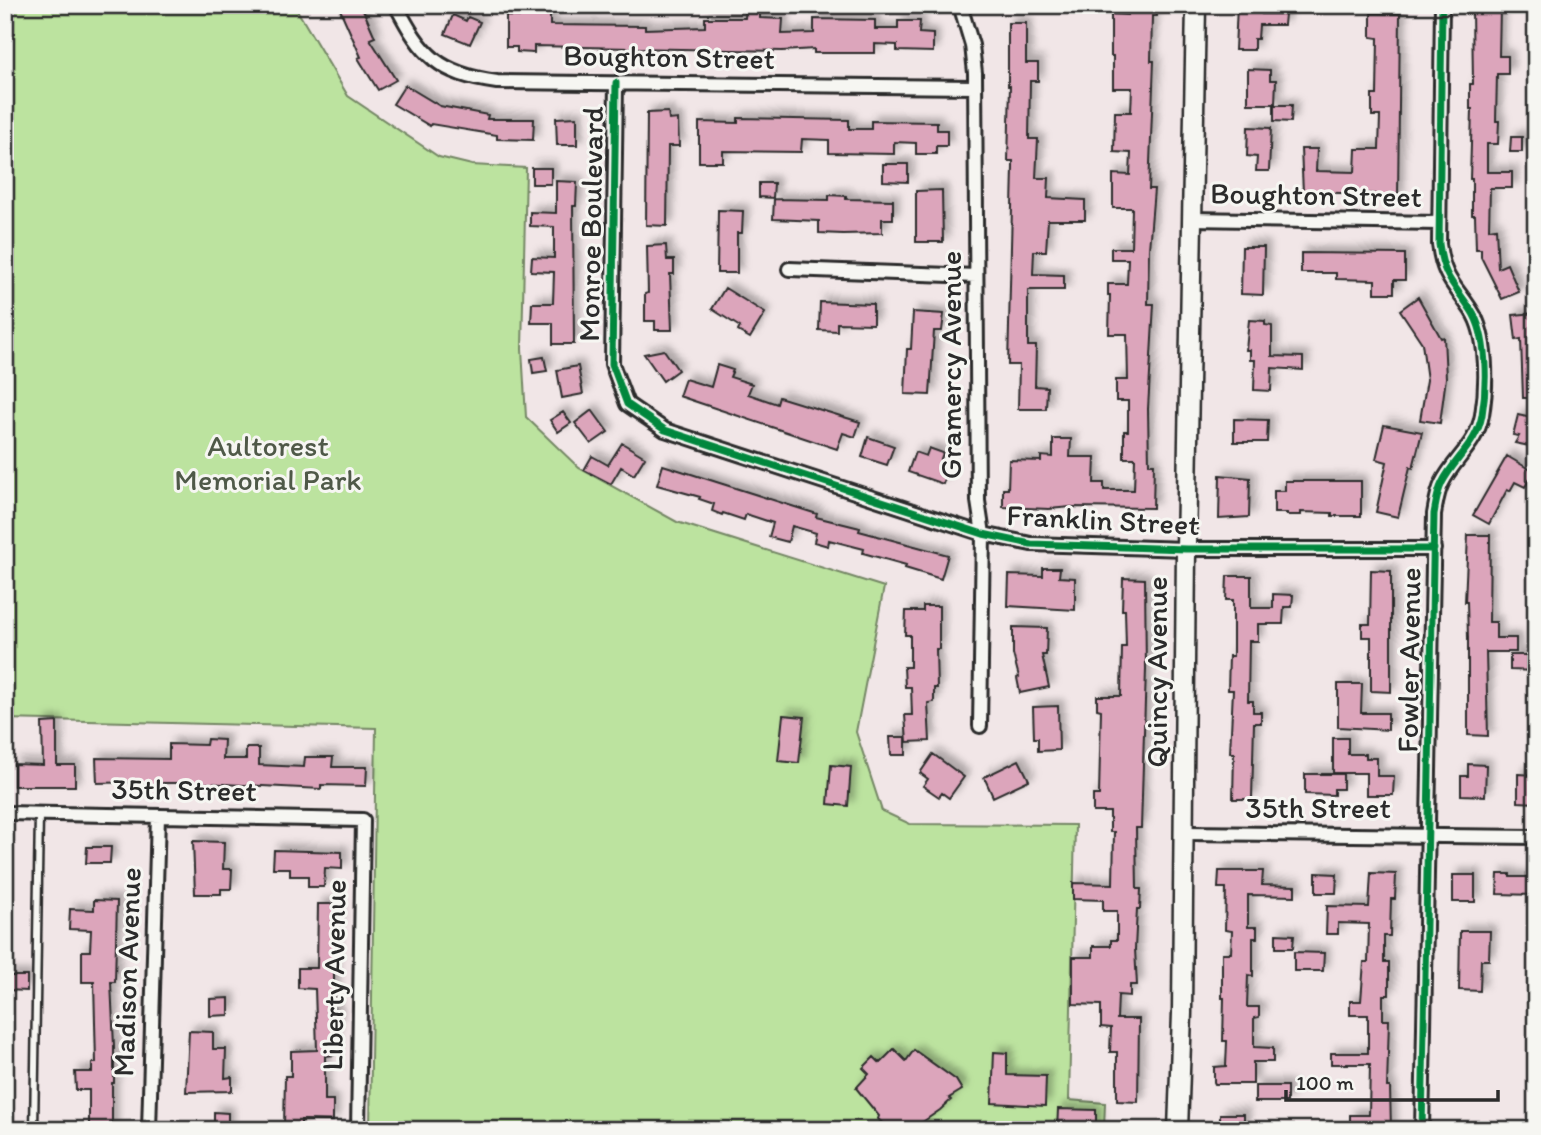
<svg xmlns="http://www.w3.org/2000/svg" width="1541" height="1135" font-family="Itim,sans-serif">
<defs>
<filter id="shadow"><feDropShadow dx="5.5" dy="-5.5" stdDeviation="3.5" flood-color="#0004"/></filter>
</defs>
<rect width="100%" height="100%" fill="#f1e6e7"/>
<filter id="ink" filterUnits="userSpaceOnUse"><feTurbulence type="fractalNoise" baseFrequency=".0143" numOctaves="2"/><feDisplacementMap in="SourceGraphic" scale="14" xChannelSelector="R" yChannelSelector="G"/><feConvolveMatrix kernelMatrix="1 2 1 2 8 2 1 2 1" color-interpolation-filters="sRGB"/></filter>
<g filter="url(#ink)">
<path fill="#bce39f" stroke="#748765" stroke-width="2" d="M22 5H294L348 96 439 157 472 165 526 168 522 349 526 417 579 468 677 522 884 587 856 732 882 811 910 824 1075 825 1069 1100 1105 1103 1104 1130H370L376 728 5 719V19Z"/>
<path fill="#dca5bb" stroke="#2b2b2b" stroke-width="2" filter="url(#shadow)" d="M338 5H361L375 37 370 39 396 80 378 90 358 58 361 57Z
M533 5H550V25L645 26V29L705 27V18H745L746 5H760V18L783 19 782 34 814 33V19L875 20V29H898V21H920L919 33 933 34V52L897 51V45L875 44V53H814V49L782 51 534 46V53L517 52V47H506V16L533 17Z
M1129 5H1157V16H1152L1151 61H1154L1149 189H1154L1149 249 1148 304H1154L1148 409 1149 464H1154L1153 508 1071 507 1049 509 1003 507V489H1008L1009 460 1041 461V456L1053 457V439H1071L1070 457H1095L1094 483H1104V490H1134L1135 458H1124V431H1128V401H1116V380H1128L1127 334H1109L1110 295H1108V284H1127L1128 259H1111V248H1131L1132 208H1113V174L1130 175 1131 153 1114 152 1115 112H1131L1132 88H1113V56H1111V14L1128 15Z
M1237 5H1262V14H1285L1284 25H1259L1258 39H1254V50H1235Z
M1472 8H1500L1499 56H1508V74H1497L1496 121H1499L1498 144H1487V172H1512V188H1490L1489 229 1496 228 1498 268 1507 264 1519 292 1502 299 1481 257V249H1476L1475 215H1472V179H1470L1472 109H1470V84H1473Z
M1371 13 1400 14 1398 198H1376V194L1303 192 1301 149H1317L1316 171 1355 172 1356 149H1379L1380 116H1372V95H1377L1378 38 1371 37Z
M453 15 466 21 468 17 480 22 470 44 445 34Z
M1008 23H1026V63H1038V81H1030L1029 139H1038L1036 178H1049L1048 198 1085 200V220H1048L1046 251H1034L1033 274 1064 275V290H1028V346H1036L1035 386 1047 387 1046 409H1018L1019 365H1008L1013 168V161H1008L1010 86H1008Z
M1248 69 1270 70V80H1276L1275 104H1248Z
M405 85 440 106 488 115 487 119H534L533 140 497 139V135L431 124 430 126 393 104Z
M1274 105H1292L1291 122 1274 121Z
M668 112 669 120 678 119 679 146H668L667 226 646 225 647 113Z
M577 117V145H557L556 118Z
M738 118 849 120V129H871V121L937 122V130H947V146H936V154H916V143L894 142V154L829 153V140L802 139 801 152 723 151V162H699V122L738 123Z
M1248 127 1271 128 1269 171H1256L1257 157 1247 156Z
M1511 137H1522V152H1510Z
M883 164H908V182L883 181Z
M532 168H551V184H532Z
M556 181 577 182 576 206H573L574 344H553V323H531L532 303H553L554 272 531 271 532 257 554 258V227L530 226V212L556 213Z
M759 183H774L773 198 759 197Z
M942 190 943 242H916V191Z
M829 195 846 196V199L893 200V219H882V233L843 234 819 233V221L773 219 774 199 829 200Z
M718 210 743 211 742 233H737V273H717Z
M666 245 667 260H674V274H670L672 330H655V321H645V294L648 293 647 246Z
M1242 247H1264L1263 295 1241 294Z
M1301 253 1405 254V280H1394V293H1375V280L1336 279V273H1301Z
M725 288 765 313 750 338 738 331 740 327 712 309Z
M1418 297 1441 338 1444 337 1446 378 1440 423 1420 420 1427 380 1422 343 1400 310Z
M820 302 873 304V324L837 323V331L819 330Z
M913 312 944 314 942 331H934L930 395 905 394 907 349H911Z
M1536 313V398H1523L1521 339 1516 340 1513 315Z
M1249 320 1265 321V325L1272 326V356L1303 357V370L1272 368 1271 391 1254 390 1255 360H1250V350H1246Z
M664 350 678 370 663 381 644 354Z
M544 357 547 371 533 373 531 359Z
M717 365 733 370 730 377 752 384 748 394 777 404 779 397 860 422 855 437 843 433 837 449 679 396 685 379 711 387Z
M578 366 583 394 562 398 557 370Z
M592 410 608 432 591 444 575 423Z
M563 412 571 423 558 432 550 420Z
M1518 415 1536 419 1534 447 1515 443 1519 436 1513 435Z
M1234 419 1268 420 1267 442H1234Z
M1384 425 1422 432 1413 468 1410 467 1398 517 1376 512 1387 462 1376 459Z
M868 437 894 446 887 465 862 457Z
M622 443 645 457 634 475 621 467 611 484 584 470 592 456 608 465Z
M929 448 943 453 939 464 949 467 943 484 908 472 915 452 926 456Z
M1507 456 1534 472 1525 487 1515 482 1510 491 1507 490 1489 524 1473 515Z
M663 465 817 514 816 517 860 528 859 531 948 555 941 579 905 568 906 565 863 553 864 549 829 540 828 546 814 542 816 533 792 526 788 542 769 537 773 523 746 514 744 520 723 513 722 515 712 511 714 504 699 499 700 497 657 485Z
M1220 475 1250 478 1249 517 1219 519Z
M1285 481H1361V516H1332V513L1301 512V515H1287V513H1274V491H1285Z
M1468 535H1490L1489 622H1496V638H1516V652H1486L1488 736 1468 735V638L1467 602H1465Z
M1043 568H1060L1059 577 1075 578V610L1008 606 1009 575 1043 576Z
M1371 570 1391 571V692L1371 691V637H1362V624H1370Z
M1227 576H1251V608H1273V594L1293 595 1292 607H1284L1283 624H1258V641H1249L1248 701H1253V712H1261V723H1254L1252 799H1233L1234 753H1230L1233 690H1228L1229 656H1233V600H1226Z
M1123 578 1145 579 1146 669 1141 828H1136L1137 889H1141L1140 909H1137L1135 949 1137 985H1130V996L1118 995 1117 1019H1139L1138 1102 1117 1101V1052H1110L1111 1028 1101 1027V1005L1073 1004V957H1093V946H1111V940H1117V911H1103V900L1073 899V883L1113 884 1114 832H1110V812H1093V795H1099L1101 710 1097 709V696H1121L1122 647H1126L1125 610H1122Z
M923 606H939V649H936L937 688H934V702L928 703 930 741 907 742 905 715H912L911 687H905L904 667H910V635H905L906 611H923Z
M1013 627 1047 628 1046 655H1042L1049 687 1020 693 1017 678 1019 677 1013 654Z
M1510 655H1536V671L1510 670Z
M1338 684H1362L1361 713H1388V730L1338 727Z
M1058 706 1059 750 1038 751V738H1034L1033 707Z
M783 715 804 717 799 763 778 761Z
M57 722V765H75V786H14V764L43 765 42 723Z
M890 737H906V755H891Z
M1333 738H1348V754H1366V758H1377V776H1394L1393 795H1366V773H1333Z
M207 739 224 740 223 759H246V748H259V765L304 767 305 757H333L332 767H367L366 786 321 785V789L203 783H163V786L140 785V782L97 783 96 758 169 759V744L206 745Z
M933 754 964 777 949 798 942 793 939 797 923 786 928 779 920 773Z
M1019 760 1029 780 993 797 984 777Z
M1468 764 1486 765 1485 796 1461 795V776H1468Z
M831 765 851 767 848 806 828 804Z
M1305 774H1343V789H1334V795L1305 794Z
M1518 774 1536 775V803L1518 802Z
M193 841 224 842 223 869H232L231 889H221V894H195Z
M87 847H111L110 863H86Z
M274 850 342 852V869L325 868 324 887H308V876H290V868H273Z
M1219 871H1263L1262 885 1295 886V896L1248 895V927H1257V938H1253V976L1248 975 1247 1007H1259V1017L1254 1018V1047L1273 1048V1062H1253V1084H1215L1214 1082V1067L1226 1066 1227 1041H1223L1224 998H1222V953H1231L1232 931 1225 930 1226 888H1218Z
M1316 873 1337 874 1336 893H1316Z
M1371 873 1396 874 1395 899H1391L1390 936H1384V962H1389V995H1383V1020H1389L1387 1087H1390L1391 1130H1350V1115H1369L1370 1064H1331V1053H1368V1015H1350V1001H1361L1364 962H1368L1369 924 1338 923V934H1326L1327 906 1369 907Z
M1498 874H1510V877H1536V895L1497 894Z
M1453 875H1475V902H1453Z
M94 900 117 901 115 982H111L114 1046V1083H112V1130H89V1090H76L75 1072H92V1063H96L94 982H82V951H90L91 930 69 929 70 909 94 910Z
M318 904H337V926H334V1010L337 1011V1023H334V1055L325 1056V1100H333V1121L301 1120V1127H284L285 1076H291V1051L317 1050 315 989 298 988V968H317Z
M1460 931H1490L1489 960H1481L1480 991 1459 990Z
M1276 934 1294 935 1293 948H1276Z
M1294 952 1324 953 1323 971H1294Z
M6 976H27V991L6 990Z
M229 998V1015L210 1016V999Z
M189 1031 213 1032V1049H226L225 1078 232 1077V1091L186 1092Z
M894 1049 906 1061 914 1050 956 1080 962 1090 949 1098 951 1100 940 1110 911 1130H890L878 1119 879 1116 856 1088 869 1074 863 1068 874 1057 880 1063Z
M994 1052 1007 1053V1075L1046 1076 1045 1106 992 1103Z
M1255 1086H1287V1102H1255Z
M1058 1109 1096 1110V1130H1057Z
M214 1112 228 1113V1130H214Z
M1220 1114H1244V1130H1220Z"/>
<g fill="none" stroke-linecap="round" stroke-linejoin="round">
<defs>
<path id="lane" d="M34 1130 39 814"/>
<path id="street" d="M396 5C422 56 439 74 497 82L975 87
M960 5 972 45 975 73 978 501 983 534 980 726
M616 83 612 364 627 404 665 430 983 534 1031 544 1186 549H1434
M1192 219 1439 223
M789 269 976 276
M5 813 363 820 358 1130
M1184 833 1536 837
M149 1130 158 816
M1422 1130 1434 514C1436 503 1437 493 1442 483 1454 459 1477 444 1482 415 1487 386 1488 335 1471 310 1454 284 1443 278 1439 244L1442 5"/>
<path id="secondary" d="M1178 1130 1182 1013 1186 549 1196 5"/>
</defs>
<use href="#lane" stroke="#2b2b2b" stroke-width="11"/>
<use href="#street" stroke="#2b2b2b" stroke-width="18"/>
<use href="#secondary" stroke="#2b2b2b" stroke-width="23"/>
<use href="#lane" stroke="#f6f6f2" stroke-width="6"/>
<use href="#street" stroke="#f6f6f2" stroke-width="12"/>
<use href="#secondary" stroke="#f6f6f2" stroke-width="18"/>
<defs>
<path id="cycleway" d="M616 83 612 364 627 404 665 430 983 534 1031 544 1186 549H1434
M1422 1130 1434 514C1436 503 1437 493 1442 483 1454 459 1477 444 1482 415 1487 386 1488 335 1471 310 1454 284 1443 278 1439 244L1442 5"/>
</defs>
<use href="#cycleway" stroke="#f6f6f2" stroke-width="11"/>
<use href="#cycleway" stroke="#00873e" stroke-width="7"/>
</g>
</g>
<g text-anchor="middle" stroke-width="6" stroke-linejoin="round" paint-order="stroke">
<g font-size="30" fill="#2b2b2b" stroke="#f6f6f2">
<text transform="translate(669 57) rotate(1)" y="10">Boughton Street</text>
<text transform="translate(1316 195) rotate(1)" y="10">Boughton Street</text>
<text transform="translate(591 224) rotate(-89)" y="10">Monroe Boulevard</text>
<text transform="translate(951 365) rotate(-90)" y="10">Gramercy Avenue</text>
<text transform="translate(1103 520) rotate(3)" y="10">Franklin Street</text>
<text transform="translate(1409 660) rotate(-89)" y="10">Fowler Avenue</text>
<text transform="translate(1157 672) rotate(-90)" y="10">Quincy Avenue</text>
<text transform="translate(184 790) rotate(1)" y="10">35th Street</text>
<text x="1318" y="818">35th Street</text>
<text transform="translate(127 972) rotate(-88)" y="10">Madison Avenue</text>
<text transform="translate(334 975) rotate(-89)" y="10">Liberty Avenue</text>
</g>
<g font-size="30" fill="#4f5948" stroke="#f6f6f2">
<text x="268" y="456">Aultorest<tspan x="268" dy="34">Memorial Park</tspan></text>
</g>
</g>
<rect width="1541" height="1135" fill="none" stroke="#f6f6f2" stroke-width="28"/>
<rect x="14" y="14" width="1513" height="1107" fill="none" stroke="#2b2b2b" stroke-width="2.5" filter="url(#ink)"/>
<path d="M1286 1090v10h212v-10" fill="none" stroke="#2b2b2b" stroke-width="3.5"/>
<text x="1296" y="1090" font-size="21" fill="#2b2b2b" stroke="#f6f6f2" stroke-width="5" paint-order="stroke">100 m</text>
</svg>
